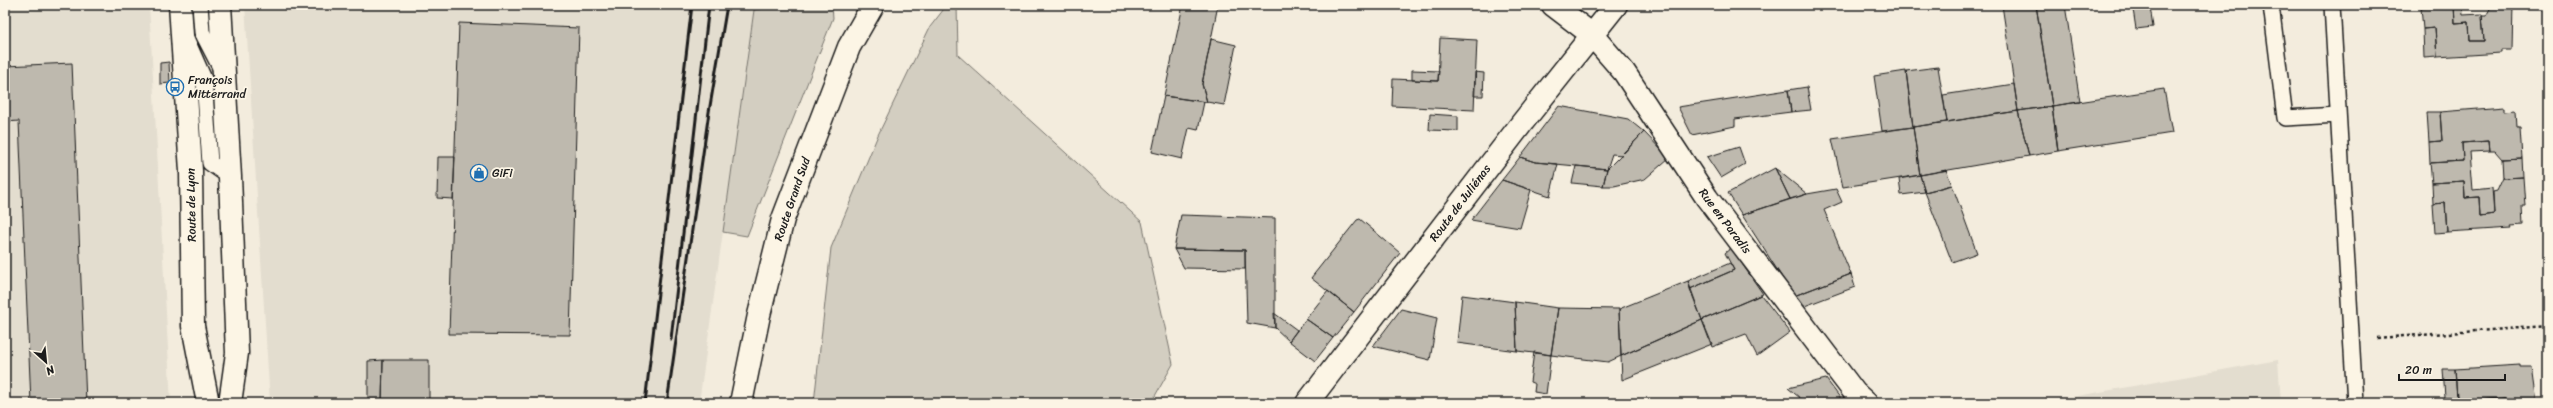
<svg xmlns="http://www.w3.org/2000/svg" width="2553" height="408" font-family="Sriracha,sans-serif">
<rect width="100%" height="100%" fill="#f3ecdd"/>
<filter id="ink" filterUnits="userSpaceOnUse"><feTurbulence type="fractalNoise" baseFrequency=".025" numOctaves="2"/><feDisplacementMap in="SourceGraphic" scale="8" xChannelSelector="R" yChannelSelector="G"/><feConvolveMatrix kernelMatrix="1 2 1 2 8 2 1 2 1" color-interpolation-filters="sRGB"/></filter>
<g filter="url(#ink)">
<path fill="#e3ddcf" d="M5 5H149L171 403H5Z
M245 5H780L754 10 699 403H270Z
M2278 360 2281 403H2039Z"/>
<path fill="#d3cec1" stroke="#78756e" d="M780 5H832L833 18 747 236 723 232 754 10Z
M947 5H957L958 55 1142 222 1173 364 1151 403H814L831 248 878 135 930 27Z"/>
<path fill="#beb9ae" stroke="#1c1c1c" d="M1183 5H1218L1202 84 1207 102 1164 96Z
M2002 5H2036L2052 106 2018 111Z
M2036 5H2065L2080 102 2052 106Z
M2421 5H2462L2463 15 2482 14 2484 41H2470L2469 22 2455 23 2454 5 2421 8Z
M2454 5 2455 23 2469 22 2470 41H2484L2482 16H2486L2492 5H2513L2512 50H2501V53L2437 57 2435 28 2423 29 2421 8Z
M2150 6 2153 27 2136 29 2133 9Z
M459 23 579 28 570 335 449 334Z
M2435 28 2437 57 2424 58 2423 29Z
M1440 38 1477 40 1474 110 1392 106 1393 79 1438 81Z
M1211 39 1236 45 1224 105 1207 102 1202 84Z
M169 62 170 83 160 84V63Z
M72 63 86 403H31L19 121 5 122V66Z
M1938 67 1947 122 1913 127 1906 71Z
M1412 70 1439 71 1438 81 1412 80Z
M1906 71 1913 127 1882 131 1874 76Z
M1475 72 1484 73 1483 96H1474Z
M2014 84 2018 111 1947 122 1943 95Z
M1807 87 1811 110 1791 112 1788 90Z
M2164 89 2172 133 2058 151 2052 106Z
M1788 90 1791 112 1735 119V126L1692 135 1678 107Z
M1164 96 1204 102 1198 130 1189 128 1182 159 1152 152Z
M1559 106 1628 119 1644 132 1622 155 1612 154 1607 169 1535 162 1520 157Z
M2052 106 2058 151 2029 156 2018 111Z
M2504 107V111L2516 110 2517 128H2520L2522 158 2502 159 2495 151H2490L2489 141 2462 143 2463 161 2430 163 2429 142 2442 141 2440 112Z
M2018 111 2029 156 1920 175 1913 127Z
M2427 112H2440L2442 141 2429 142Z
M1430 114 1458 116V131L1429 130Z
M1913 127 1920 175 1843 187 1832 139Z
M1644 132 1669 158 1645 179 1614 186H1603L1607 169Z
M2489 141 2490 151 2470 152 2473 190 2492 188 2494 214 2480 216 2479 197 2465 198 2464 181 2432 183 2430 163 2463 161 2462 143Z
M1739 147 1745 164 1721 178 1707 157Z
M438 157H455L453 199 437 198Z
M1520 157 1535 162 1558 164 1550 196 1502 180Z
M2522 158 2523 177 2503 178 2502 159Z
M1576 166 1607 169 1603 186 1572 183Z
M1775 168 1807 194 1790 199Z
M1775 168 1790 199 1742 215 1728 193Z
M1946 170 1952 185 1925 192 1920 175Z
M1920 175 1925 192 1901 195 1899 179Z
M2523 177 2525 206H2522L2523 225 2511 226 2512 228 2447 232 2445 203 2433 204 2432 183 2464 181 2465 198 2479 197 2480 216 2494 214 2493 192 2497 191 2503 178Z
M1502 180 1531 190 1520 228 1471 220Z
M1952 185 1977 253 1952 262 1925 192Z
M1836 189 1842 202 1824 210 1851 274 1794 296 1742 215 1807 194Z
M2445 203 2447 232 2435 233 2433 204Z
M1181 215 1275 218V328L1247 323 1245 250 1174 249Z
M1360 219 1400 253 1354 312 1311 278 1357 220Z
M1731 248 1763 294 1702 320 1690 289 1734 270 1725 253Z
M1174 249 1245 250V269L1184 268Z
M1730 263 1734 270 1690 289 1688 281Z
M1851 274 1855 287 1802 307 1794 296Z
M1688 281 1702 320 1621 356 1619 309Z
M1328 291 1354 312 1333 338 1306 319Z
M1462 295 1515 302 1517 351 1457 343Z
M1761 295 1790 332 1757 356 1746 334 1712 347 1702 320Z
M1515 302 1558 308 1551 355 1517 351Z
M1558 308 1619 309 1621 356 1608 362 1551 355Z
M1401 309 1437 318 1430 360 1373 346Z
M1274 313 1297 330 1289 341 1275 328Z
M1306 319 1333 338 1315 361 1289 341Z
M1702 320 1712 344 1622 380 1621 356Z
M1534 352 1551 355 1546 394 1534 392 1535 384 1530 382Z
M383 360H429V401L502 403H382Z
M383 360 382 403H368V361Z
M2520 365V367H2532L2537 403H2505V398L2477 400V403H2445V398H2457L2455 369Z
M2443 369H2455L2457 398H2445Z
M1826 379 1841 399 1834 403H1806L1788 388Z
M2505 398V403H2477V400Z"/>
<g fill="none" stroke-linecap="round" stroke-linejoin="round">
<defs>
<path id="service" d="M200 5 202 32 221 69
M2271 5 2285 118 2338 115
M2332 5 2355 403
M186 38 204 79 210 163 230 177"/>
<path id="minor" d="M1553 5 1591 34 1624 72 1707 198 1855 393 1866 403
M1307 403 1522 123 1616 5"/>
<path id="secondary" d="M741 403 759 315 783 219 849 47 873 5"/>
<path id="primary" d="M180 5 191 171 193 326 208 403
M220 5 230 177 237 353 230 403"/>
</defs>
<use href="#service" stroke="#1c1c1c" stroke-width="18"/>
<use href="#minor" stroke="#1c1c1c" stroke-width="25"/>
<use href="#secondary" stroke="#1c1c1c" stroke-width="25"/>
<use href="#primary" stroke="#1c1c1c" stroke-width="25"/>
<path stroke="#1c1c1c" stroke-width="2.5" stroke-dasharray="3 3" stroke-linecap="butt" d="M2377 338 2548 326"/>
<use href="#service" stroke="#fcf5e5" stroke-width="15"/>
<use href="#minor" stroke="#fcf5e5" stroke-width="22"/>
<use href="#secondary" stroke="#fcf5e5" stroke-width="22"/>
<use href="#primary" stroke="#fcf5e5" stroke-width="22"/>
<path stroke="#1c1c1c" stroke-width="3" d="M671 339 709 5
M645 403 692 5
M667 403 709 112 727 5"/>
</g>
</g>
<defs>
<symbol id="bus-ring" viewBox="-11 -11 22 22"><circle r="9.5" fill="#fcf5e5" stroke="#1f6fb2" stroke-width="1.5"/><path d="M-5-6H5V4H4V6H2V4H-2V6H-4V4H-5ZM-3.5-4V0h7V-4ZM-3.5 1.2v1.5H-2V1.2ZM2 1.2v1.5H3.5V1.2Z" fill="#1f6fb2"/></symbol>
<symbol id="shop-ring" viewBox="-11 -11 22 22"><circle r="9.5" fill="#fcf5e5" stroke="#1f6fb2" stroke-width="1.5"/><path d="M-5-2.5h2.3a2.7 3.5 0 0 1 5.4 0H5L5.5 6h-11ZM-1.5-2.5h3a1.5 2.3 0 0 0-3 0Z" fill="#1f6fb2"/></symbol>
</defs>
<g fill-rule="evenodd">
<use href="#bus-ring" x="165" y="77" width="20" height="20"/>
<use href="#shop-ring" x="469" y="163" width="20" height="20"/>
</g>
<g text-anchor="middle" stroke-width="3.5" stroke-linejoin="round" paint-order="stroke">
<g font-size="12" fill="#1c1c1c" stroke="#fcf5e5" text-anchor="start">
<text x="188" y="84">François<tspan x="188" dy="14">Mitterrand</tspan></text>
<text x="492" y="177">GiFi</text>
</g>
<g font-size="12" fill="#1c1c1c" stroke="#fcf5e5">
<text transform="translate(792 199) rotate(-71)" y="4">Route Grand Sud</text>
<text transform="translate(1460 203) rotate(-53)" y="4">Route de Juliénas</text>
<text transform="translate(191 205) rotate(-91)" y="4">Route de Lyon</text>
<text transform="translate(1725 221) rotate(53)" y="4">Rue en Paradis</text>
</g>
</g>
<rect width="2553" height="408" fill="none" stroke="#fcf5e5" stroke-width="20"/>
<rect x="10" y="10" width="2533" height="388" fill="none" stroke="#1c1c1c" stroke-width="1.5" filter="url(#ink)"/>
<g transform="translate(46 362) rotate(153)" stroke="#fcf5e5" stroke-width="3" paint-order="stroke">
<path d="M0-3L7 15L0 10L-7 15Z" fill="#1c1c1c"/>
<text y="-6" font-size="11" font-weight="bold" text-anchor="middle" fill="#1c1c1c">N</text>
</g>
<path d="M2399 374v6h106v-6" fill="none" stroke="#1c1c1c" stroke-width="2"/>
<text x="2405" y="374" font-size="12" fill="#1c1c1c" stroke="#fcf5e5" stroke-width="3" paint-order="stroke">20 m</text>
</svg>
